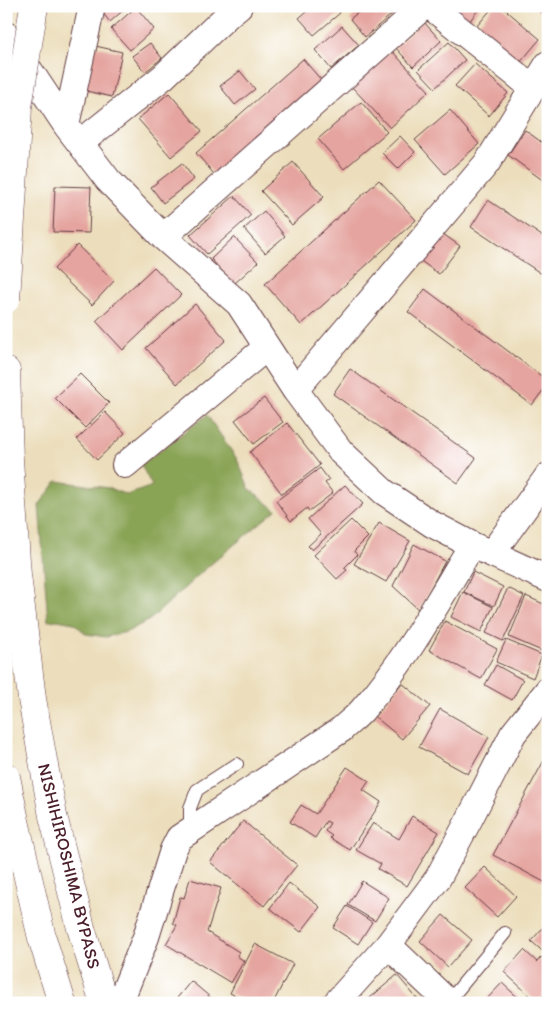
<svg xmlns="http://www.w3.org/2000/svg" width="554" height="1009" font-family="Itim,sans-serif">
<rect width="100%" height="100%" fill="#fff"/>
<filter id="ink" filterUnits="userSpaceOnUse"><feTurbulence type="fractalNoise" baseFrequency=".02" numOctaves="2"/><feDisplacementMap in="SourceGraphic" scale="10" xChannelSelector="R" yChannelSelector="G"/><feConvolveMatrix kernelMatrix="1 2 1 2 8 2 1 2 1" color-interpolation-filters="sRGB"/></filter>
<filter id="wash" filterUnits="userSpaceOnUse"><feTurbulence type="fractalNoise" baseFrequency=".0096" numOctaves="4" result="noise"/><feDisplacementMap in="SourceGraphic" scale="20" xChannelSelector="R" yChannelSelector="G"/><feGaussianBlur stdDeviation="1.12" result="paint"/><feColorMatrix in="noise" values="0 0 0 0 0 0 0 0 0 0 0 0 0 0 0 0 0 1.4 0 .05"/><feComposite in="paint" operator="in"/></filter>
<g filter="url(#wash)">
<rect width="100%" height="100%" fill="#ecdebc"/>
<path fill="#8aa456" stroke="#6a6240" d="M207 415 237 459 249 488 276 510 204 570 151 619 127 632 106 637 86 634 74 623 57 620 48 621 39 505 57 481 109 488 127 495 152 486 141 465Z"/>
<g id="blocks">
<path fill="#e5a49f" d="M97 6H128L110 22Z
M313 6H334L340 13 314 35 299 18Z
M366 6H397L399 8 365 37 350 19Z
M456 6H481L466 26 450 14Z
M494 6H501L540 39 513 71 470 34Z
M539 6H548V16L537 10Z
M136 7 154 29 130 50 111 29Z
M423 21 441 41 413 67 395 47Z
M342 26 359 45 331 69 315 50Z
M449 42 465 60 435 88 418 70Z
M150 43 162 58 145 72 132 56Z
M91 45 122 52 112 97 82 90Z
M391 50 429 91 390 128 352 87Z
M303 59 322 81 214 174 196 153Z
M475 64 508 93 489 116 455 86Z
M240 71 255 89 235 105 220 86Z
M169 93 202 131 171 157 138 119Z
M361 102 387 132 344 169 318 139Z
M450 110 479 144 445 174 415 140Z
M525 130 548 147V184L508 155Z
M400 136 415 152 398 169 382 153Z
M293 162 324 197 292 225 261 191Z
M182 163 194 179 163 203 151 187Z
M379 180 416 220 301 325 265 284Z
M55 186 91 187 89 233 53 232Z
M234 196 251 215 207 254 190 235Z
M488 200 548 240V278L471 227Z
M264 211 285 236 265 253 244 229Z
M436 229 460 246 439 274 415 257Z
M234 237 258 262 234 284 211 259Z
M77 245 114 281 92 305 54 269Z
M154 267 181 295 123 350 96 321Z
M425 289 548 381V384L532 405 408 312Z
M195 304 226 340 177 384 146 348Z
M350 369 476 458 458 483 333 394Z
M80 374 109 403 85 428 55 398Z
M264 398 283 422 254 444 235 420Z
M105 412 125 433 97 460 77 439Z
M287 423 320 465 282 494 250 452Z
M320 468 329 480 325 483 333 493 309 511 307 508 291 521 276 501Z
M345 485 363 504 312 550 308 546 321 534 308 519Z
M351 520 368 537 354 551 357 555 344 568 347 570 337 579 314 555Z
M379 523 410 541 386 582 354 564Z
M414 544 445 561 419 610 393 586Z
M473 572 503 587 494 606 464 592Z
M508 588 524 596 503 641 486 633Z
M463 592 493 607 481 632 451 617Z
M526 596 548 606V642L544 652 509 637Z
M445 621 497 649 481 679 429 650Z
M506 640 542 655 533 678 496 662Z
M496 665 523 680 512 700 485 685Z
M402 683 430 706 402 739 374 716Z
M440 709 489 737 468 774 419 747Z
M548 753V884L493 855Z
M347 767 369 781 363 790 381 802 350 850 330 838 332 836 325 831 330 823 326 821 315 838 290 822 301 805 316 814Z
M412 816 439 832 407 886 378 869 381 864 356 850 373 823 399 839Z
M243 821 297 865 264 906 210 862Z
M485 867 516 896 497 917 465 888Z
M190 879 221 888 207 932 239 952 237 956 244 961 231 983 166 944 177 925 173 923 180 897 184 898Z
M362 881 389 898 375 921 348 905Z
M289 883 320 907 301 932 270 908Z
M347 906 372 922 358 944 333 928Z
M443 915 472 940 448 967 420 941Z
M548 922V956L531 941Z
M255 944 293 964 273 1003H250L230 993Z
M524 950 537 962 541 957 548 962V990L537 1002 504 972Z
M397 975 419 1001 417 1003H364Z
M191 981 217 1003H173Z
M502 983 524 1003H483Z"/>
</g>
</g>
<g filter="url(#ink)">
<use href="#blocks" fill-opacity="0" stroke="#623c41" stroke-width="1"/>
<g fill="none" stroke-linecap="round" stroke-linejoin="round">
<defs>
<path id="service" d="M190 829V808L197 790 237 764
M448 1002 505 933"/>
<path id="minor" d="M430 6 533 88 548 64
M6 35 66 125 108 180 163 237 239 304 295 390 341 452 384 492 432 524 472 545 548 579
M66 125 92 6
M80 143 163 77 228 15 239 6
M163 237 424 6
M295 390 487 163 533 88
M125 465 267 347
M492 553 548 476
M388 945 449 1003
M116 1003 124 992 146 937 173 850 179 838 342 729C349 722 358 716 364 708 407 659 438 601 472 545
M336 1003 388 945 438 878 469 820 513 734 548 690"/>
<path id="motorway" d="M6 371 9 460 17 575 32 699 53 816 81 928 104 1003
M6 777 15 821 42 938 62 1003"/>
</defs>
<use href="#service" stroke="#623c41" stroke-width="14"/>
<use href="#minor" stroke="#623c41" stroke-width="28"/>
<use href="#motorway" stroke="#623c41" stroke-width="29"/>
<use href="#service" stroke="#fff" stroke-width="12"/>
<use href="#minor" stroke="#fff" stroke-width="26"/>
<use href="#motorway" stroke="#fff" stroke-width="28"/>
<defs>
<path id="motorway-bridge" d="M6 299 18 107 34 6"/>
</defs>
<use href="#motorway-bridge" stroke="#623c41" stroke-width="29" stroke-linecap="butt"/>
<use href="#motorway-bridge" stroke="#fff" stroke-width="28"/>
</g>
</g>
<g text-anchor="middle" stroke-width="5" stroke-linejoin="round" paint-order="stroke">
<g font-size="18" fill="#4a1f2b" stroke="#fff">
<text transform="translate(69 866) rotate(76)" y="6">NISHIHIROSHIMA BYPASS</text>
</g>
</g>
<rect width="554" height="1009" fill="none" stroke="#fff" stroke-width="25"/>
</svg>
